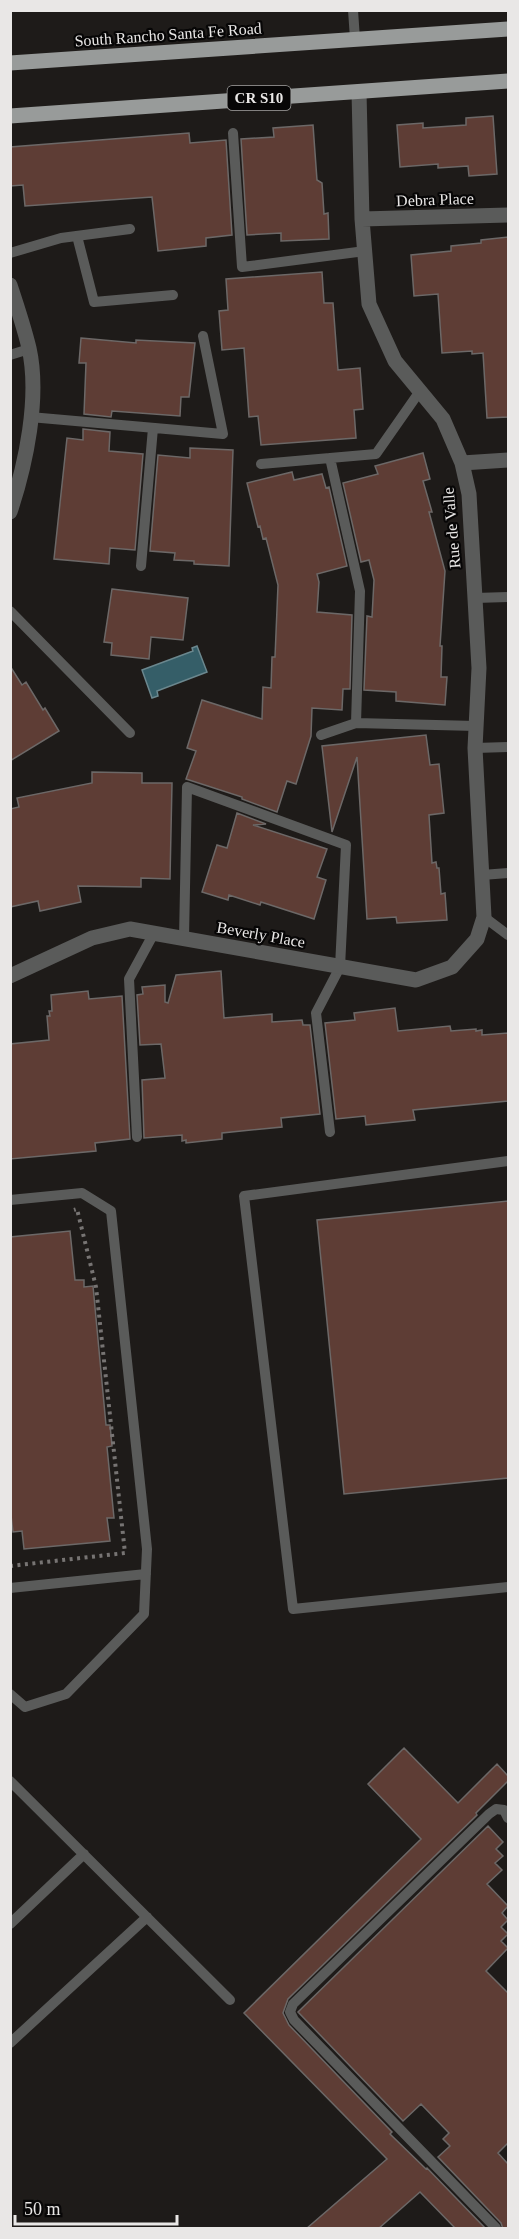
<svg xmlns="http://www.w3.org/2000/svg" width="519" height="2239" font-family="'Times New Roman',serif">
<rect width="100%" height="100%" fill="#1e1b19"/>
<path fill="#355e68" stroke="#6b878e" stroke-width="1.5" d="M197 646 207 672 157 691 158 696 152 698 142 670 193 651 192 648Z"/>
<path fill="#5e3d35" stroke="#6c6867" stroke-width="1.5" d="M493 116 497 174 469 176 468 166 438 168V164L400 167 397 125 423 123V128L466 125V118Z
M313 125 317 180 322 183 324 214 328 213 329 239 281 241V233L247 235 241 139 274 137 273 128Z
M189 133 190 143 226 140 232 235 206 238V246L158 251 152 197 25 206 23 185 10 186V147Z
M508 237V417L487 418 483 353 472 354V351L442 353 438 294 414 296 411 255 451 251V246L481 243V240Z
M322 272 324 303H333L338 370 360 368 363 409 354 410 356 438 261 445 258 416 249 417 244 348 222 350 219 311 228 310 226 279Z
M81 338 136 343V340L195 343 189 397H181L180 416 112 411 111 417 84 414 86 363H79Z
M83 429 110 432 109 451 143 454 135 550 110 548 109 564 54 559 67 438 83 440Z
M190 448 233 450 229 566 194 564V561L174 560 175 553 150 551 158 455 190 458Z
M423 453 430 479 423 481 432 512H429L445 571 440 646H442L441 677H447L445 705 396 701V692L364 690 367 616 372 617 374 580 369 560 361 562 343 483 378 474 375 466Z
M292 472 294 480 322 474 326 488 329 487 347 566 317 574 319 582 317 612 352 615 350 689H343L342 710 312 708 311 736 296 784 287 781 277 812 242 799V797L186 779 196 751 187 748 202 700 262 719 263 687 271 688 272 657H275L278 585 266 538 263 539 260 526 258 527 247 483Z
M112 589 188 598 183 640 151 637 149 659 111 655 112 643 104 642Z
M10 666 22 685 26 682 43 710 45 708 59 731 10 761Z
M426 735 430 765 439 764 444 813 429 815 432 863 436 862 437 868H439L441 894 445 893 447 920 397 923 396 917 367 919 357 757 332 832 322 746Z
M92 772 142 773V783H172L170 879 141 878V887L78 886 81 902 40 911 38 901 10 907V809L19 807 17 798 92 783Z
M237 813 266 824 253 825 327 849 317 877 326 880 314 919 261 902 260 905 229 895 228 900 202 892 217 845 227 848Z
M221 971 224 1018 272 1014V1022L302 1020 303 1025H310L320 1114 281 1118 282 1127 222 1133V1139L186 1143V1140L182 1141V1135L144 1138 142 1080 165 1078 161 1044 140 1045 137 995 143 994 142 987 165 985V1002L168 1003 176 975Z
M88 991 89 999 122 996 130 1139 95 1143 96 1151 10 1159V1044L49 1040 47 1016H50L49 1011H52L51 995Z
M395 1008 398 1031 450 1026 451 1031 476 1029V1031L482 1030V1035L508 1033V1101L413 1110 415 1120 366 1125 365 1116 336 1119 325 1023 355 1020 354 1013Z
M508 1201V1478L344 1494 317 1220Z
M70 1231 75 1280H84V1287L93 1286 106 1425H110L112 1446 107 1447 114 1518H107L110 1541 24 1549 22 1531 13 1532 10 1507V1237Z
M404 1748 458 1803 497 1764 508 1776V1781L476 1813 477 1815 288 1999 283 2013 289 2025 392 2132 390 2134 426 2169 427 2168 486 2229H456L420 2192 378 2229H306L387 2159 244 2013 421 1839 368 1784Z
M488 1826 503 1842 496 1849 503 1856 495 1863 502 1870 487 1884 508 1906 502 1913 508 1920 501 1927 508 1934 501 1941 508 1948 486 1971 508 1993V2143L498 2153 508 2164V2229H503L501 2223 438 2157 450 2146 443 2139 449 2133 421 2104 403 2121 298 2012Z"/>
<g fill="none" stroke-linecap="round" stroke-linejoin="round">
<path stroke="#777473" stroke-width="4" stroke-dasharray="3 4.5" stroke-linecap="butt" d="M10 1566 125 1553 96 1287 77 1209 74 1210"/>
<path stroke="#5a5b5a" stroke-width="10" d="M353 10 355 39
M233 133 242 267 365 251
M77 236 94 302 173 295
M10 253 61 238 130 229
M10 355 29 349
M30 417 223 434 203 336
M330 458 360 591 356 723 476 726
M261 464 376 454 420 391
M141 566 153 428
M475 598 508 597
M10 611 130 733
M321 735 356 723
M475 748 508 747
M482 875 508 873
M484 917 508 935
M184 938 187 787 346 845 340 967 316 1013 330 1132
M137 1137 129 979 154 933
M508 1161 244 1196 293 1609 508 1587
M10 1200 82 1193 111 1211 147 1549 144 1614 66 1694 25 1707 10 1694
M10 1588 146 1574
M10 1781 230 2000
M10 1924 84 1854
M10 2043 147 1917
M496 2228 294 2020 290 2012 293 2004 489 1814 496 1809 504 1810 508 1818"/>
<path stroke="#5a5b5a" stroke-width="15" d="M362 219 508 215
M10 285C17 306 24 327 29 348 40 397 26 464 10 512
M462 463 508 460
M10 976 92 938 130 929 416 980 452 967 477 939 484 917 475 748 479 668 469 494 462 463 443 419 395 361 369 304 362 219 359 92"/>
<path stroke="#989b9a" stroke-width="15" d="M10 63 508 29
M10 116 508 81"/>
</g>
<g text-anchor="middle" stroke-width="4.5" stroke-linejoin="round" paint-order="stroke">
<rect fill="#070606" stroke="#a5a4a3" stroke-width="1.5" x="227.5" y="86" width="63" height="24" rx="4.5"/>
<g font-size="15" font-weight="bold" fill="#e9e7e6">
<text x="259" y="103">CR S10</text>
</g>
<g font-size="16" fill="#e9e7e6" stroke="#070606">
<text transform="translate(168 34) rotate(-4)" y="6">South Rancho Santa Fe Road</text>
<text transform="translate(435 199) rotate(-2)" y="6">Debra Place</text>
<text transform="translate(451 528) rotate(-95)" y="6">Rue de Valle</text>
<text transform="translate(261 934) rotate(10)" y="6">Beverly Place</text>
</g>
</g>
<rect width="519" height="2239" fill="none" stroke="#e9e7e6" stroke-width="24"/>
<path d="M15 2215v9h162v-9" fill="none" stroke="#e9e7e6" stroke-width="3"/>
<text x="24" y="2215" font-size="18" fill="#e9e7e6" stroke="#070606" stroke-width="4.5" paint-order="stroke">50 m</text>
</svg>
